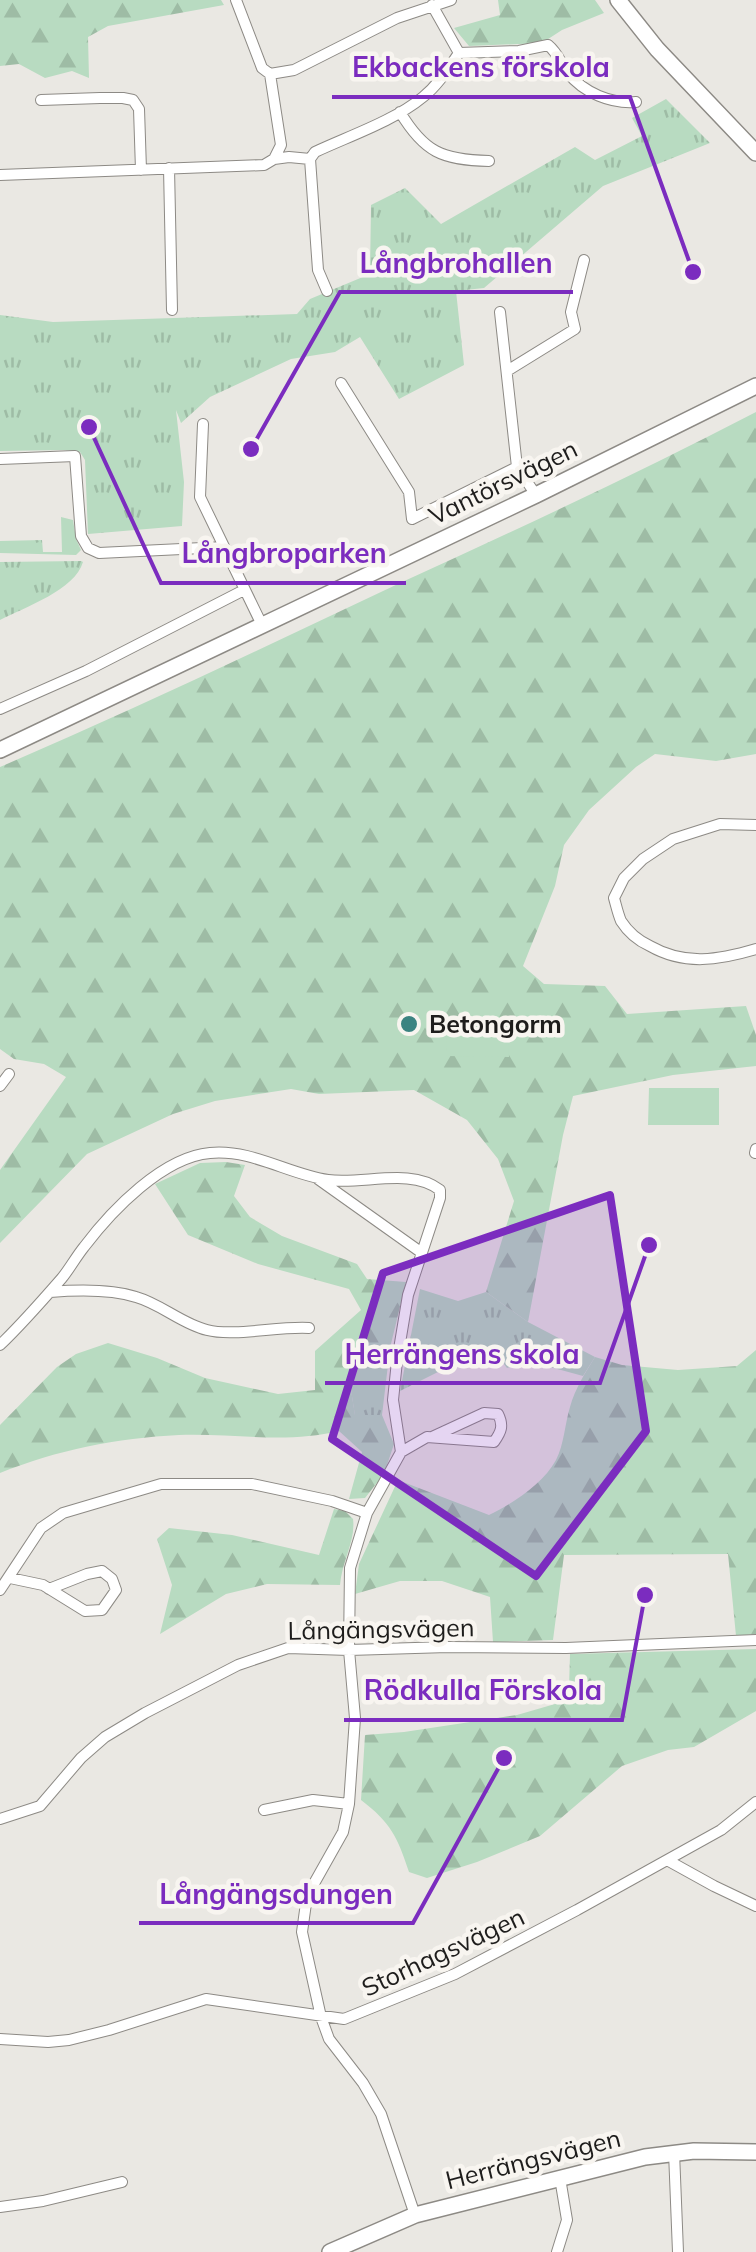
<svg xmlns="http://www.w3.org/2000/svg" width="756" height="2252" font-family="Mulish,sans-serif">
<defs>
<pattern id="grass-tufts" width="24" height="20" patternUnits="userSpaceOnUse" patternTransform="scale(2.5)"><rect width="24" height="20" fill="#b8dbc1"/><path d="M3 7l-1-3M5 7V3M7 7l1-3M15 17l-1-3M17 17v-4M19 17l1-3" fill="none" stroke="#9ebca5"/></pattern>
<pattern id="forest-firs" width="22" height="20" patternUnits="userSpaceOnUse" patternTransform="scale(2.5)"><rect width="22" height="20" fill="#b8dbc1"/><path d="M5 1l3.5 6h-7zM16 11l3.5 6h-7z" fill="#9ebca5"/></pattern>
</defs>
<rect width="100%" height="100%" fill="#eae8e3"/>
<path fill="url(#grass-tufts)" d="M666 99 710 143 603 186 484 288 456 291 464 365 399 399 360 337 335 352 291 359 210 397 181 423 176 410 184 482 182 526 88 534 85 460 80 452 64 450 0 451V315L53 322 297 314 310 299 370 274 371 205 405 188 441 224 575 147 595 160 642 136 632 118Z
M61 517 73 520 76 539 81 550 76 555 0 553V541L42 540 43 552H62Z
M0 562 81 561 83 562C75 590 25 607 0 620Z
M420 1289 458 1301 486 1292 528 1322 595 1357 583 1376 528 1361 507 1368 490 1346 400 1391Z
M390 1348 382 1415 355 1416 351 1390 356 1357Z"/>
<path fill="url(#forest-firs)" d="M0 0H221L224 5 108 26 88 37 89 78 72 71 45 78 19 64 0 66Z
M498 0H595L604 13 562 30 542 43 469 46 454 28 500 15Z
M756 412V754L716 761 655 754 636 767 589 810 564 845 555 886 523 966 544 984 605 986 627 1014 746 1006 756 1035V1066L673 1075 573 1096 563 1135 528 1322 486 1292 514 1201 498 1159 467 1120 414 1090 319 1094 291 1089 215 1101 173 1114 87 1154 0 1243V1170L66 1077 44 1064 14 1059 0 1049V767C135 709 267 646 400 583 520 528 639 473 756 412Z
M226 1162 245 1165 234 1196 250 1217 282 1236 357 1264 367 1279 406 1282 390 1348 356 1357 351 1390 355 1415H382L394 1444 384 1474 365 1498 349 1499 362 1452 339 1431C287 1444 232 1433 179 1435 117 1438 57 1450 0 1473V1425L57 1367 76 1354 108 1343 157 1358 205 1378 278 1394 315 1390V1351L361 1310 349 1289 258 1264 188 1235 155 1184 200 1163Z
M756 1350V1634L736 1636 728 1554 564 1555 553 1640 493 1642 490 1597 442 1581H400L355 1594 359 1564 398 1480 489 1515C512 1504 543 1484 556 1460 564 1445 565 1423 570 1407 575 1389 585 1373 595 1357L622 1365 678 1370 737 1366Z
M334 1509 345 1511 353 1519C356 1540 342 1561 340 1585L267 1584 226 1594 160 1634 172 1585 157 1539 169 1528 232 1535 319 1555Z
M756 1649V1711L694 1747 668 1750 622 1766 540 1836 477 1862 427 1878 409 1872C397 1836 391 1823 361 1800L365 1735 404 1732 517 1715 555 1704 569 1688 570 1654Z"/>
<path fill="#b8dbc1" d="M508 1016 509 1057 447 1056 446 1022Z
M649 1088H719V1125H648Z"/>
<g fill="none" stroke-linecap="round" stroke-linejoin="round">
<defs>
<path id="street" d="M236 0 262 68 270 74 294 70 397 18 451 0
M432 5 459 53 519 51 548 45C558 53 561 64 568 73 584 93 611 104 636 102
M41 100 100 98H123L133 100 139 109 141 170
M400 112C424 152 442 160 489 161
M274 159 289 157 310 159
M169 168 172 310
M0 175 264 165 274 159 281 145 270 74
M327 291 318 270 310 159 315 152C349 136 394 121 423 97 438 85 448 69 459 53
M500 312 517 467 536 495
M507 371 575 329 571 312 584 260
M341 383 409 492 412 519 517 467
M203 424 200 497 262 625
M0 459 75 456 81 536 88 548 99 553 223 547
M0 709 86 671 244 590
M756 825 720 824 673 839 643 859 624 878 614 898C616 905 618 914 621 921 628 932 639 941 650 946 685 966 719 960 756 949
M0 1086 9 1074
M755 1153 756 1149
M318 1179 422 1253
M50 1292C75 1290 111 1289 136 1297 161 1304 182 1324 207 1330 234 1337 278 1326 309 1328
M0 1345C22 1324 42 1301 62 1278 70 1268 76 1257 84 1247 112 1210 163 1157 210 1153 252 1149 288 1174 328 1180 363 1185 411 1167 440 1190V1198L408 1295 397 1361 393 1400 401 1452 367 1513 350 1568 349 1650 355 1718 349 1804 343 1832 307 1896 302 1932 321 2017 329 2039 363 2083 381 2114 415 2215
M401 1452 427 1437 494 1442C501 1432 504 1426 498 1414L484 1413 432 1437
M10 1578 43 1585 85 1611 102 1610 116 1590 112 1579 102 1571 87 1574 49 1589
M0 1590 41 1528 63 1513 161 1484H252L332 1501 367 1513
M264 1810 313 1800 349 1804
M0 1819 40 1806 81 1758 105 1737 145 1713 238 1665 288 1648 349 1650 448 1647 566 1648 756 1640
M667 1860 714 1886 756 1906
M0 2039 48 2042 69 2040 109 2030 206 1999 344 2019 455 1974 577 1910 721 1830 756 1802
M674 2152 678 2252
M0 2207 43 2201 122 2182
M557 2252 567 2220 560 2178"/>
<path id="secondary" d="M618 0 657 49 756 153
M0 750 536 495 756 386
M330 2252 415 2215 645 2157 694 2151 756 2152"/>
</defs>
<use href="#street" stroke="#8d8a85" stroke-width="12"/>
<use href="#secondary" stroke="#8d8a85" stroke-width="18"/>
<use href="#street" stroke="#fff" stroke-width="10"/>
<use href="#secondary" stroke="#fff" stroke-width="15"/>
</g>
<path fill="#7b2cbf" fill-opacity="0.2" stroke="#7b2cbf" stroke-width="8" stroke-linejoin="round" d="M610 1195 646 1431 536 1576 332 1439 383 1273Z"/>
<circle fill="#3b8381" stroke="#f8f5f0" stroke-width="4" cx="409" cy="1024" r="10"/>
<g text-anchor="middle" stroke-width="9" stroke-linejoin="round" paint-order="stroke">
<g font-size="25" fill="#1e1d1c" stroke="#f8f5f0">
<text transform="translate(503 482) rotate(-26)" y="9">Vantörsvägen</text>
<text transform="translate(381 1629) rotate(-1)" y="9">Långängsvägen</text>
<text transform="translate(443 1952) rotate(-25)" y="9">Storhagsvägen</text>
<text transform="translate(533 2159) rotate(-14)" y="9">Herrängsvägen</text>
</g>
<g font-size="25" font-weight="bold" fill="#1e1d1c" stroke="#f8f5f0" text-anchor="start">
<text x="429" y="1033">Betongorm</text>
</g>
</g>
<path fill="none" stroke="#7b2cbf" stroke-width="4" d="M693 272L630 97H332M251 449L340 292H573M89 427L161 583H406M649 1245L600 1383H325M645 1595L622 1720H344M504 1758L413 1923H139"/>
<g fill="#7b2cbf" stroke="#f8f5f0" stroke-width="4">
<circle cx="693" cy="272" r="10"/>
<circle cx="251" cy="449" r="10"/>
<circle cx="89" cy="427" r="10"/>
<circle cx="649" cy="1245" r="10"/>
<circle cx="645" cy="1595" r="10"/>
<circle cx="504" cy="1758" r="10"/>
</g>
<g font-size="28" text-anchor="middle" font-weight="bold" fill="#7b2cbf" stroke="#f8f5f0" stroke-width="9" stroke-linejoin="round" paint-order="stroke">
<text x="481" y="77">Ekbackens förskola</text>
<text x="456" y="273">Långbrohallen</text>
<text x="284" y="563">Långbroparken</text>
<text x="462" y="1364">Herrängens skola</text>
<text x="483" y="1700">Rödkulla Förskola</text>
<text x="276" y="1904">Långängsdungen</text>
</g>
</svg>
